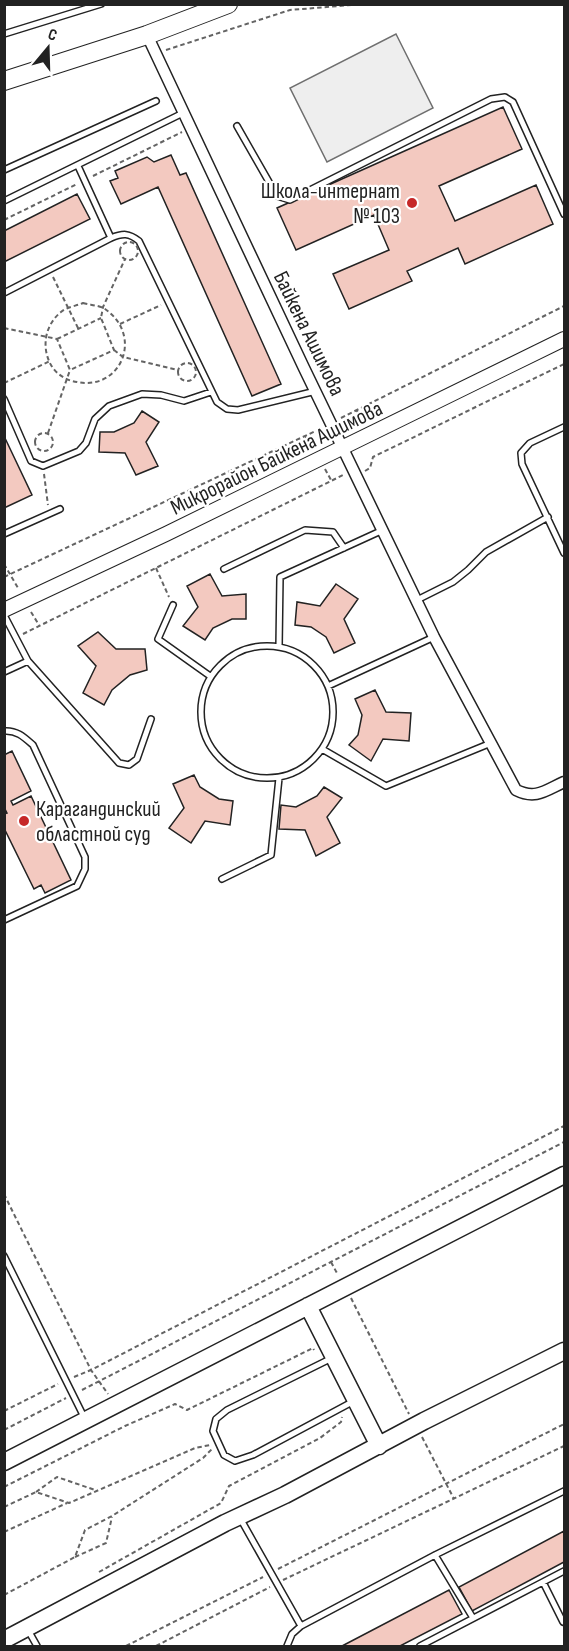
<svg xmlns="http://www.w3.org/2000/svg" width="569" height="1651" font-family="'Sofia Sans Condensed',sans-serif">
<rect width="100%" height="100%" fill="#fff"/>
<path fill="#eee" stroke="#6f6f6f" stroke-width="1.5" d="M396 34 433 108 327 162 290 88Z"/>
<path fill="#f3c9c0" stroke="#222" stroke-width="1.5" d="M503 107 522 149 439 186 455 221 536 185 553 224 465 264 458 248 407 271 412 281 349 309 333 274 389 250 374 215 296 250 277 208Z
M171 155 180 175 186 173 281 384 252 396 158 187 121 204 110 181 118 178 115 171 147 157 154 162Z
M77 194 90 219 4 262V231Z
M142 411 159 422 146 442 158 466 136 475 125 453 99 452 100 432H114L134 423Z
M4 436 32 495 4 508Z
M210 574 222 596 246 594V619H232L213 628 205 640 183 626 198 607 187 586Z
M336 584 358 599 344 619 355 643 334 653 326 637 311 627 295 625 297 602 320 606Z
M98 632 116 649H145L147 670 130 675 112 690 104 705 83 693 96 666 78 646Z
M375 690 386 712 411 713 409 741 383 739 371 761 349 745 358 735 362 715 355 699Z
M12 751 31 791 11 801 13 805 31 796 71 880 45 893 41 885 34 889 4 828V814L7 813 4 807V755Z
M194 775 200 787 219 799 233 801 230 825 205 821 191 843 169 828 184 808 173 784Z
M324 787 342 798 327 817 340 843 316 856 305 830 279 829 281 805 296 807 317 796Z
M564 1531V1562L472 1611 459 1587Z
M449 1590 462 1614 400 1646H342Z"/>
<g fill="none" stroke-linecap="round" stroke-linejoin="round">
<defs>
<path id="service" d="M4 34 101 4
M237 126 277 196 290 200 491 99 505 97 513 102 564 214
M78 166 111 238
M4 170 156 101
M4 201 183 113
M4 293 111 238C123 233 129 233 139 241L217 402 227 409 238 410 316 391
M4 399 31 461 43 466 79 451 86 443 95 419 109 406 142 394 161 395 184 401 211 392
M564 427 530 443 521 453 522 464 564 553
M4 534 60 509
M224 569 305 530 333 532 344 548
M417 600 453 582 468 570 486 552 548 517
M173 605 158 639 210 676
M4 615 28 661 4 672
M201 712a66 66 0 1 1 132 0a66 66 0 1 1-132 0Z
M279 647 280 577 383 530
M28 661 119 763 129 765 137 759 151 719
M328 686 434 637
M4 731C17 730 24 737 33 745L85 857V869L77 886 4 920
M322 749 386 786 491 743
M222 879 271 855 279 778
M4 1256 85 1419
M332 1358 227 1410 216 1419 213 1431 224 1455 235 1461 253 1455 354 1401
M240 1518 301 1626
M435 1555 473 1618
M543 1582 563 1622
M28 1630 37 1646
M287 1646 292 1634 301 1626 435 1555 564 1491
M420 1646 564 1571"/>
<path id="minor" d="M147 35 304 368 434 637 516 790C536 800 546 790 564 782"/>
<path id="tertiary" d="M4 610 166 534 564 339"/>
<path id="secondary" d="M308 1306 379 1446
M4 1462 564 1175
M4 1640 225 1523 285 1495 424 1421 564 1351"/>
<path id="primary" d="M4 81 147 35 228 4"/>
</defs>
<use href="#service" stroke="#222" stroke-width="8"/>
<use href="#minor" stroke="#222" stroke-width="13"/>
<use href="#tertiary" stroke="#222" stroke-width="16"/>
<use href="#secondary" stroke="#222" stroke-width="19"/>
<use href="#primary" stroke="#222" stroke-width="20"/>
<path stroke="#646464" stroke-width="2" stroke-dasharray="4.5 3" stroke-linecap="butt" d="M166 50 290 10 364 4
M93 176 182 132
M4 220 77 184
M120 251a9 9 0 1 1 18 0a9 9 0 1 1-18 0Z
M53 277 78 328
M83 303C89 305 99 305 105 309 144 336 121 391 77 382 67 381 56 374 51 365 41 347 45 325 61 312 67 307 76 306 83 303Z
M120 324 161 305
M4 328 57 339 70 370 114 350 101 318 103 307 125 259
M57 339 101 318
M114 350 123 357 178 370
M178 372a9 9 0 1 1 18 0a9 9 0 1 1-18 0Z
M4 383 50 361
M357 411 365 424
M341 418 564 306
M35 442a9 9 0 1 1 18 0a9 9 0 1 1-18 0Z
M48 433 70 370
M305 436 313 449
M325 469 331 480
M365 471 370 468 373 457 564 364
M44 474 48 505
M4 564 18 588
M156 568 169 597
M4 577 322 428
M31 612 39 625
M23 634 343 475
M4 1194 91 1370 108 1394
M331 1262 338 1275
M351 1298 409 1414
M74 1377 91 1370 564 1126
M82 1390 564 1142
M4 1411 58 1384
M4 1430 66 1398
M422 1437 454 1499
M4 1487 125 1426 175 1404 187 1410 313 1348 314 1350
M36 1492 57 1477 95 1490
M4 1507 36 1492 69 1503 195 1448 210 1445
M4 1532 67 1503
M75 1557 106 1543 112 1517
M278 1569 564 1424
M99 1572 221 1503 229 1486 320 1438 341 1422 342 1417
M283 1580 564 1446
M4 1595 75 1557 85 1530 112 1516 203 1458 212 1449
M126 1646 263 1577
M156 1646 270 1587"/>
<use href="#service" stroke="#fff" stroke-width="5"/>
<use href="#minor" stroke="#fff" stroke-width="10"/>
<use href="#tertiary" stroke="#fff" stroke-width="14"/>
<use href="#secondary" stroke="#fff" stroke-width="16"/>
<use href="#primary" stroke="#fff" stroke-width="18"/>
</g>
<g fill="#c62828" stroke="#fff" stroke-width="2">
<circle cx="412" cy="203" r="6"/>
<circle cx="24" cy="821" r="6"/>
</g>
<g text-anchor="middle" stroke-width="4.5" stroke-linejoin="round" paint-order="stroke">
<g font-size="22" fill="#222" stroke="#fff" text-anchor="end">
<text x="400" y="198">Школа-интернат<tspan x="400" dy="25">№ 103</tspan></text>
<text x="36" y="816" text-anchor="start">Карагандинский<tspan x="36" dy="25">областной суд</tspan></text>
</g>
<g font-size="22" fill="#222" stroke="#fff">
<text transform="translate(310 333) rotate(64)" y="8">Байкена Ашимова</text>
<text transform="translate(276 457) rotate(-26)" y="8">Микрорайон Байкена Ашимова</text>
</g>
</g>
<rect width="569" height="1651" fill="none" stroke="#222222" stroke-width="12"/>
<g transform="translate(48 48) rotate(19)" stroke="#ffffff" stroke-width="4.5" paint-order="stroke">
<path d="M0-4.5L10 22L0 15L-10 22Z" fill="#222222"/>
<text y="-9" font-size="16" font-weight="bold" text-anchor="middle" fill="#222222">С</text>
</g>
</svg>
